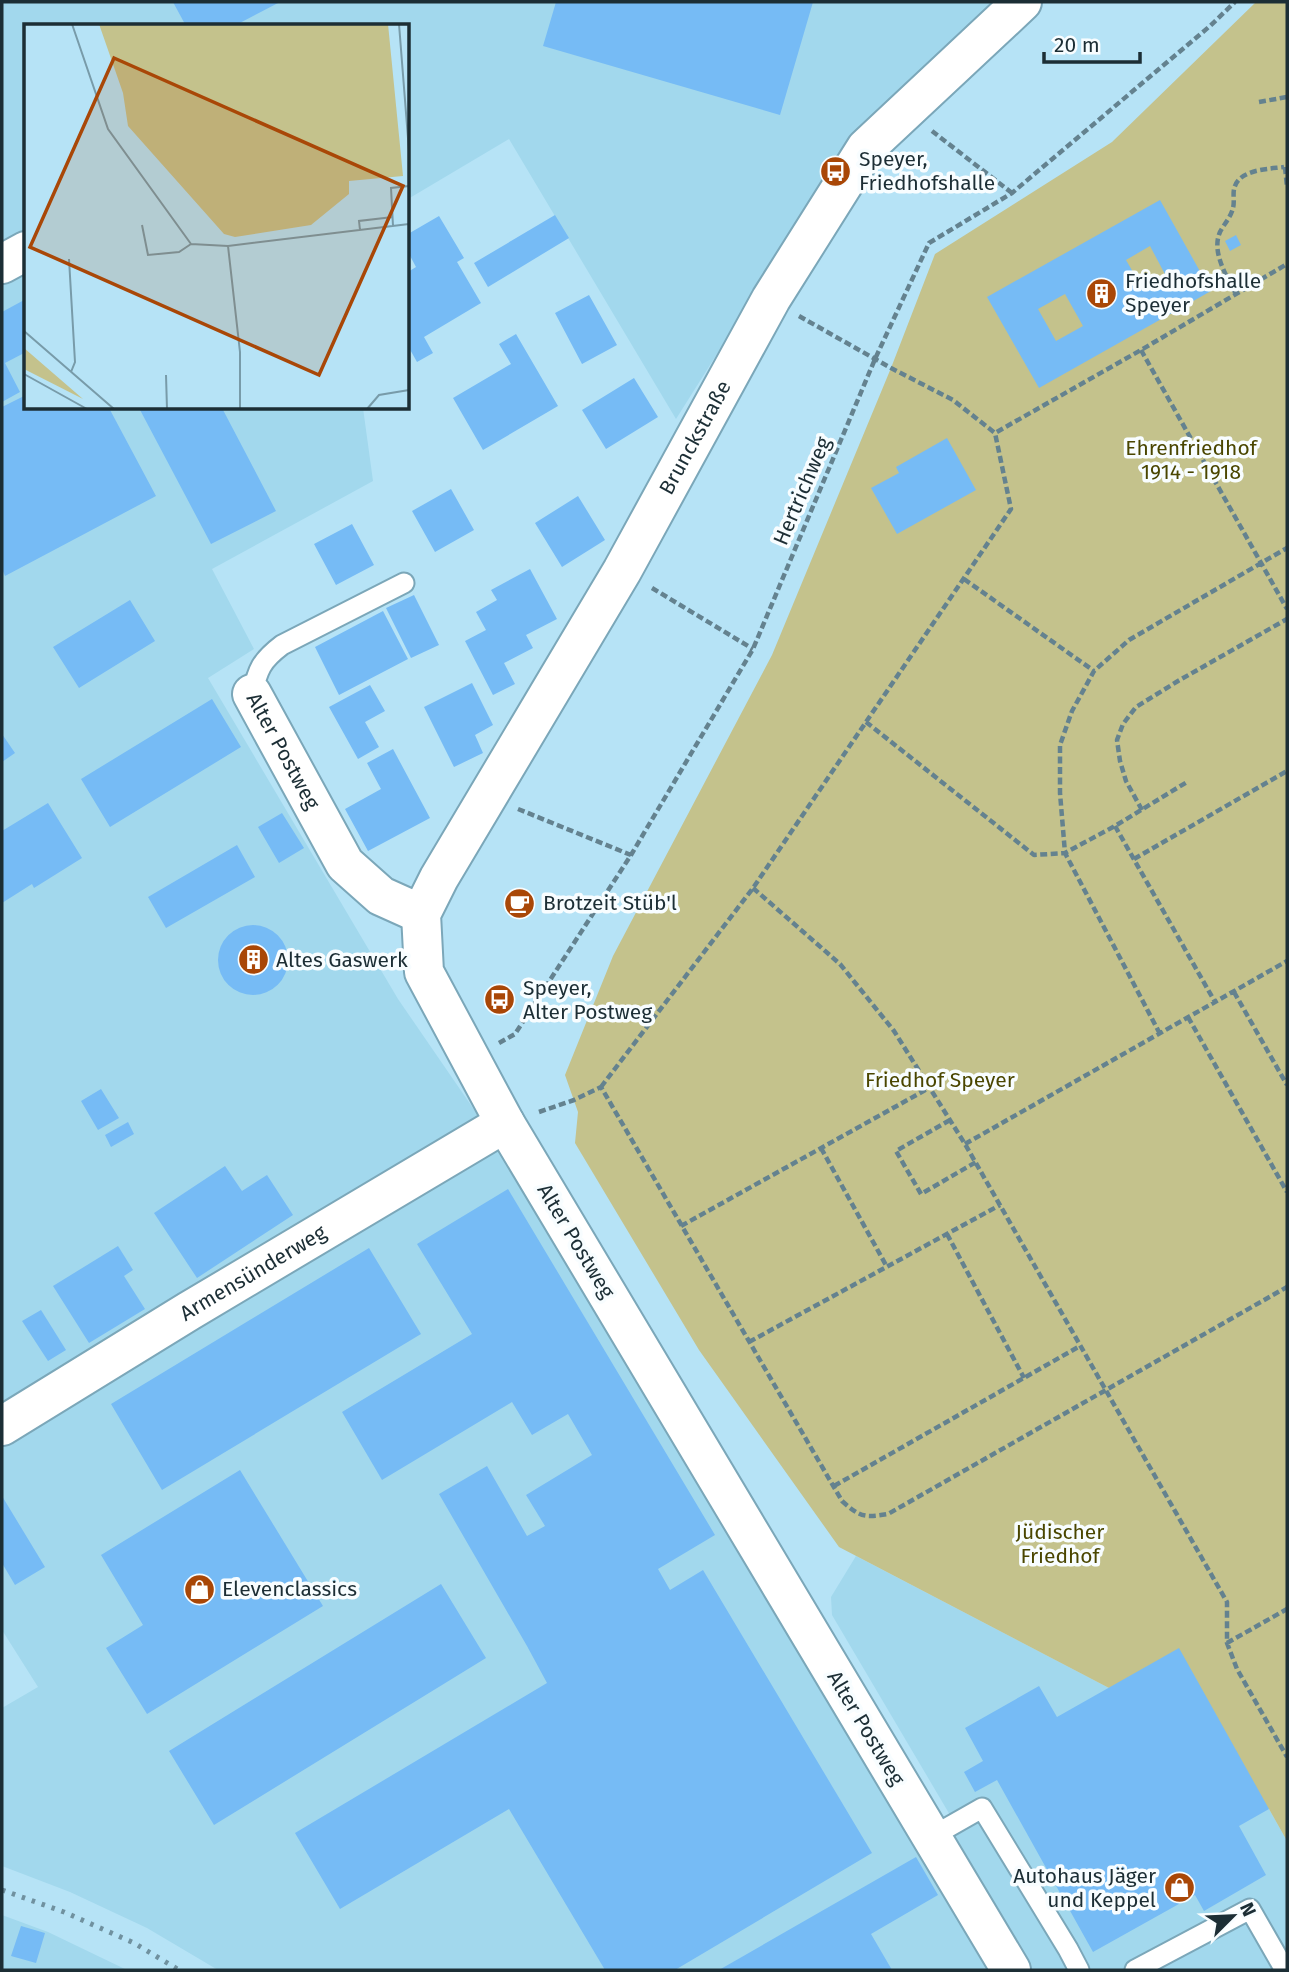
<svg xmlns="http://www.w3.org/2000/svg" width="1289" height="1972" font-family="'Fira Sans',sans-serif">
<rect width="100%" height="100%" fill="#b6e3f6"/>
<path fill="#a2d8ed" d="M2 2H993L858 130 676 419 509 139 408 199V26H26V408H363L373 481 212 569 254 649 208 678 398 999 510 1162 924 1839 950 1815 832 1615 831 1597 856 1556 1109 1688 1179 1649 1287 1841V1970H218L147 1928 70 1892 2 1866V1708L38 1687 2 1630Z
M2 1915 48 1932 127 1970H2Z"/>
<path fill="#c4c28c" d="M1256 2H1287V1841L1269 1809 1109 1688 839 1547 699 1350 575 1143 578 1112 565 1075 613 956 772 655 891 368 935 254 1112 142Z"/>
<path fill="#76bbf5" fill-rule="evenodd" d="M173 2H280L234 26H186Z
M556 2H813L780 115 543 46Z
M1160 200 1211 291 1039 388 987 297ZM1150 246 1167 278 1144 291 1126 260ZM1065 294 1083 326 1056 341 1038 309Z
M555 215 569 238 488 287 474 263Z
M439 216 464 258 457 262 481 303 424 337 433 353 417 362 408 346V272L416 267 408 252V234Z
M1236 235 1241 245 1230 251 1225 241Z
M589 295 617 345 582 364 555 313Z
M26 299V352L5 363 20 392 2 402V312Z
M516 334 558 406 483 450 453 398 511 364 499 344Z
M634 378 658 417 606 449 582 410Z
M26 395V408H109L156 496 5 576 2 569V407Z
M139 408H222L276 511 211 544Z
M947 438 976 490 897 534 871 488 899 473 896 467Z
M451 489 474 530 435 552 412 511Z
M578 496 605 540 562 567 535 523Z
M352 524 374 565 336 585 314 544Z
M530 569 557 619 526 635 533 648 504 663 515 684 493 695 465 641 486 630 476 612 497 600 491 590Z
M414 595 439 645 411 658 386 608Z
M130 600 155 641 79 688 53 647Z
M383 611 408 659 339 695 315 647Z
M472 683 493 725 475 735 483 753 454 767 424 707Z
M370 685 385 711 365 722 379 747 358 759 329 707Z
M212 699 241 747 110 827 81 779Z
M2 734 15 753 2 762Z
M393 749 430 818 368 851 345 809 381 789 367 763Z
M48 803 82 858 34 888 32 884 2 903V831Z
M282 813 304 848 279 863 258 827Z
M237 845 255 877 166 928 148 897Z
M218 960a35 35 0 1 1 70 0a35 35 0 1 1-70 0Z
M101 1089 119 1118 98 1130 81 1101Z
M128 1122 134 1134 111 1147 105 1135Z
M225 1166 242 1191 267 1175 293 1215 197 1278 154 1213Z
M508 1189 715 1535 658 1569 670 1590 703 1570 872 1853 675 1970H605L509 1809 340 1909 295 1833 547 1683 527 1646 439 1494 487 1466 527 1536 545 1526 526 1495 592 1455 568 1414 532 1435 512 1402 382 1480 342 1412 472 1334 417 1244Z
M118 1246 133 1270 124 1276 145 1309 89 1343 53 1286Z
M369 1248 421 1334 162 1490 111 1404Z
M41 1310 66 1350 48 1361 22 1321Z
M240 1470 323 1606 147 1714 106 1648 143 1625 101 1555Z
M2 1496 45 1567 15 1585 2 1563Z
M441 1584 486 1658 214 1825 169 1751Z
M1179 1648 1269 1809 1239 1826 1266 1875 1204 1911 1195 1895 1093 1952 997 1780 975 1792 964 1772 983 1761 965 1728 1039 1686 1057 1717Z
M916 1857 938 1895 871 1934 892 1970H719Z
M21 1926 45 1933 36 1963 11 1956Z"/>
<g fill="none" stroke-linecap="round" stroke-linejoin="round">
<defs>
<path id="lane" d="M252 694C258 669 261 661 282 645L404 583
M931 1837 982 1808 1068 1949 1079 1970
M1135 1970 1250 1909 1285 1970"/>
<g id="street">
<path d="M2 264 26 251"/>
<path id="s1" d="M252 694 345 864 381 896 421 914"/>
<path id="s2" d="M2 1426 189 1311 505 1123"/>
<path id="s3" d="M1011 1970 505 1123 424 972 421 914 439 878 622 571 771 299 866 148 1022 2"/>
</g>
</defs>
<use href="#lane" stroke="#7ba7b9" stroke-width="23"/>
<use href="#street" stroke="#7ba7b9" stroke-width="42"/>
<path stroke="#64828f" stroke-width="4.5" stroke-dasharray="7 3.5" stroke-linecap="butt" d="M1259 102 1287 97
M932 131 1012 193
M1285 167 1287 187
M1236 294C1227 277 1211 252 1220 232 1224 224 1231 217 1233 208 1235 201 1232 193 1235 186 1241 169 1270 169 1284 167
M799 316 891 368 953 400 995 433 1141 350 1287 264
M1141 350 1287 609
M964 579 1094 671
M652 588 753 649
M866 722 1034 855 1065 853 1115 826 1187 782
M518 809 631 855
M1142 810 1126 781 1120 761 1117 740 1123 724 1136 707 1178 681 1287 619
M1115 826 1215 1002
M1134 859 1287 771
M753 888 840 964 894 1031 965 1144 1227 1602V1643L1237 1669 1287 1757
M1234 992 1287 1085
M1188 1017 1287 1192
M1160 1034 1065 853 1060 793V745L1072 711 1094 671 1129 640 1287 548
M499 1043 515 1034 631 855 753 649 875 359 929 243 1012 193 1210 26 1235 2
M601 1087 753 888 1011 509 995 433
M539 1112 574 1100 601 1087 842 1501C860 1517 864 1518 888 1514L1287 1287
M950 1120 896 1151 921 1194 976 1162
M965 1144 1287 961
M821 1148 887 1267
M681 1226 929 1088
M947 1234 1024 1378
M749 1342 1000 1205
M834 1486 1080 1346
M1227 1643 1287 1609"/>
<use href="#lane" stroke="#fff" stroke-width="19"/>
<use href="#street" stroke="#fff" stroke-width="38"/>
<path stroke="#70919f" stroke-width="5" stroke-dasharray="3.5 7" stroke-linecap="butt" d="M2 1890 64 1912 134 1943 179 1970"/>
</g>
<defs>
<symbol id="bus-disc" viewBox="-11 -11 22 22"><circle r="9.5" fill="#a94707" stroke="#f8fdff"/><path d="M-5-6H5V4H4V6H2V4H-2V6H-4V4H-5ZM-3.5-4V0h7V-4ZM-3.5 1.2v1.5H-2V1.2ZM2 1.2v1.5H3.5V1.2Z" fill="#fff"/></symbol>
<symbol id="building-disc" viewBox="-11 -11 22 22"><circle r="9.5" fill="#a94707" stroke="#f8fdff"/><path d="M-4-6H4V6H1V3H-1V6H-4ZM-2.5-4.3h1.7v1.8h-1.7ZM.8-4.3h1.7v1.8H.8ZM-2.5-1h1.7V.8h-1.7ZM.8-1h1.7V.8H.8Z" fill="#fff"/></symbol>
<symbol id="cafe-disc" viewBox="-11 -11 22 22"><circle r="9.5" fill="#a94707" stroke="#f8fdff"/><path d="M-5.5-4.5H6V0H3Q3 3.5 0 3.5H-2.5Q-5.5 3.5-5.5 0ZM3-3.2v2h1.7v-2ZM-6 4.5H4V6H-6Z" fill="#fff"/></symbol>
<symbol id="shop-disc" viewBox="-11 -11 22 22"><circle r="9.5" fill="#a94707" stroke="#f8fdff"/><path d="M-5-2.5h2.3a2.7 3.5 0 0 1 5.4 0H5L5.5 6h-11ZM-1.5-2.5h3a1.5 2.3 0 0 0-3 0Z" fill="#fff"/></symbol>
</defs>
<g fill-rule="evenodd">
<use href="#bus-disc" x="818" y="154" width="35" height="35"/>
<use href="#building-disc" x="1084" y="276" width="35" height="35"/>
<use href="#cafe-disc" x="502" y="886" width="35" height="35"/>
<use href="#building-disc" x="236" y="942" width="35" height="35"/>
<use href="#bus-disc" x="482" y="982" width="35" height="35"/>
<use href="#shop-disc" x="182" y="1572" width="35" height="35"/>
<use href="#shop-disc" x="1162" y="1870" width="35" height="35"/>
</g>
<g text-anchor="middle" stroke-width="7" stroke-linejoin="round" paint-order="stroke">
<g font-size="21" fill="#1c2e35" stroke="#f8fdff" text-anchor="start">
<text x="859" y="166">Speyer,<tspan x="859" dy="24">Friedhofshalle</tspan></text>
<text x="1125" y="288">Friedhofshalle<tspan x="1125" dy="24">Speyer</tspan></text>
<text x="543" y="910">Brotzeit Stüb'l</text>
<text x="276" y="967">Altes Gaswerk</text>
<text x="523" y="995">Speyer,<tspan x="523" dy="24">Alter Postweg</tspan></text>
<text x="222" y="1596">Elevenclassics</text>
<text x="1156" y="1883" text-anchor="end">Autohaus Jäger<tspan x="1156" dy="24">und Keppel</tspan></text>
</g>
<g font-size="21" fill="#1c2e35" stroke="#f8fdff">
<text dy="7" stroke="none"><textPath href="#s3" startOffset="1766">Brunckstraße</textPath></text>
<text transform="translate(802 491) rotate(-67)" y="7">Hertrichweg</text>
<text dy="7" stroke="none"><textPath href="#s1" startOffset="65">Alter Postweg</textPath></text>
<text transform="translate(576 1241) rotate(59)" y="7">Alter Postweg</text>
<text dy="7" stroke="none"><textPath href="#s2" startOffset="294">Armensünderweg</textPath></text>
<text transform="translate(866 1728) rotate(59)" y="7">Alter Postweg</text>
</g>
<g font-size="21" fill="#4a4600" stroke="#f8fdff">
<text x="1191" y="455">Ehrenfriedhof<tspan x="1191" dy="24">1914 - 1918</tspan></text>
<text x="940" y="1087">Friedhof Speyer</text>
<text x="1060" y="1539">Jüdischer<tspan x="1060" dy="24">Friedhof</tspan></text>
</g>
</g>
<g transform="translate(24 24)">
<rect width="385" height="385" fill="#b6e3f6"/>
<path d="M75 0H364L379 152 325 157V170L287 201 211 213 200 210 104 102 99 69ZM0 324 59 375 0 345Z" fill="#c4c28c"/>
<path fill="none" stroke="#789ba9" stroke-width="2" d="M48 0 84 105 167 220M375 0 385 127M118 201 124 231 155 228 167 220M369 202 367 164 385 162M336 206 335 197 369 193M167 220 204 222 385 200M204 222 216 328V385M45 235 51 338 47 348M0 307 90 385M0 350 63 385M142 351 143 385M343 385 355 371 385 366"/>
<path fill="#a94707" fill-opacity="0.15" stroke="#a94707" stroke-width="3.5" d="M90 34 379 162 295 351 6 223Z"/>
<rect width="385" height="385" fill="none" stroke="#1c2e35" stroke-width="3.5"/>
</g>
<rect width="1289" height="1972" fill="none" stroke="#1c2e35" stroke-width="7"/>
<g transform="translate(1233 1916) rotate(66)" stroke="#f8fdff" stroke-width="5" paint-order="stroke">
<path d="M0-5L12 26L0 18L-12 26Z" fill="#1c2e35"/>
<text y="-10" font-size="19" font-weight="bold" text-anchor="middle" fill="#1c2e35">N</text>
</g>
<path d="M1044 52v10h96v-10" fill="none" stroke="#1c2e35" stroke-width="3.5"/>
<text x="1054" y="52" font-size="21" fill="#1c2e35" stroke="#f8fdff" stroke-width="5" paint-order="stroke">20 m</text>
</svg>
